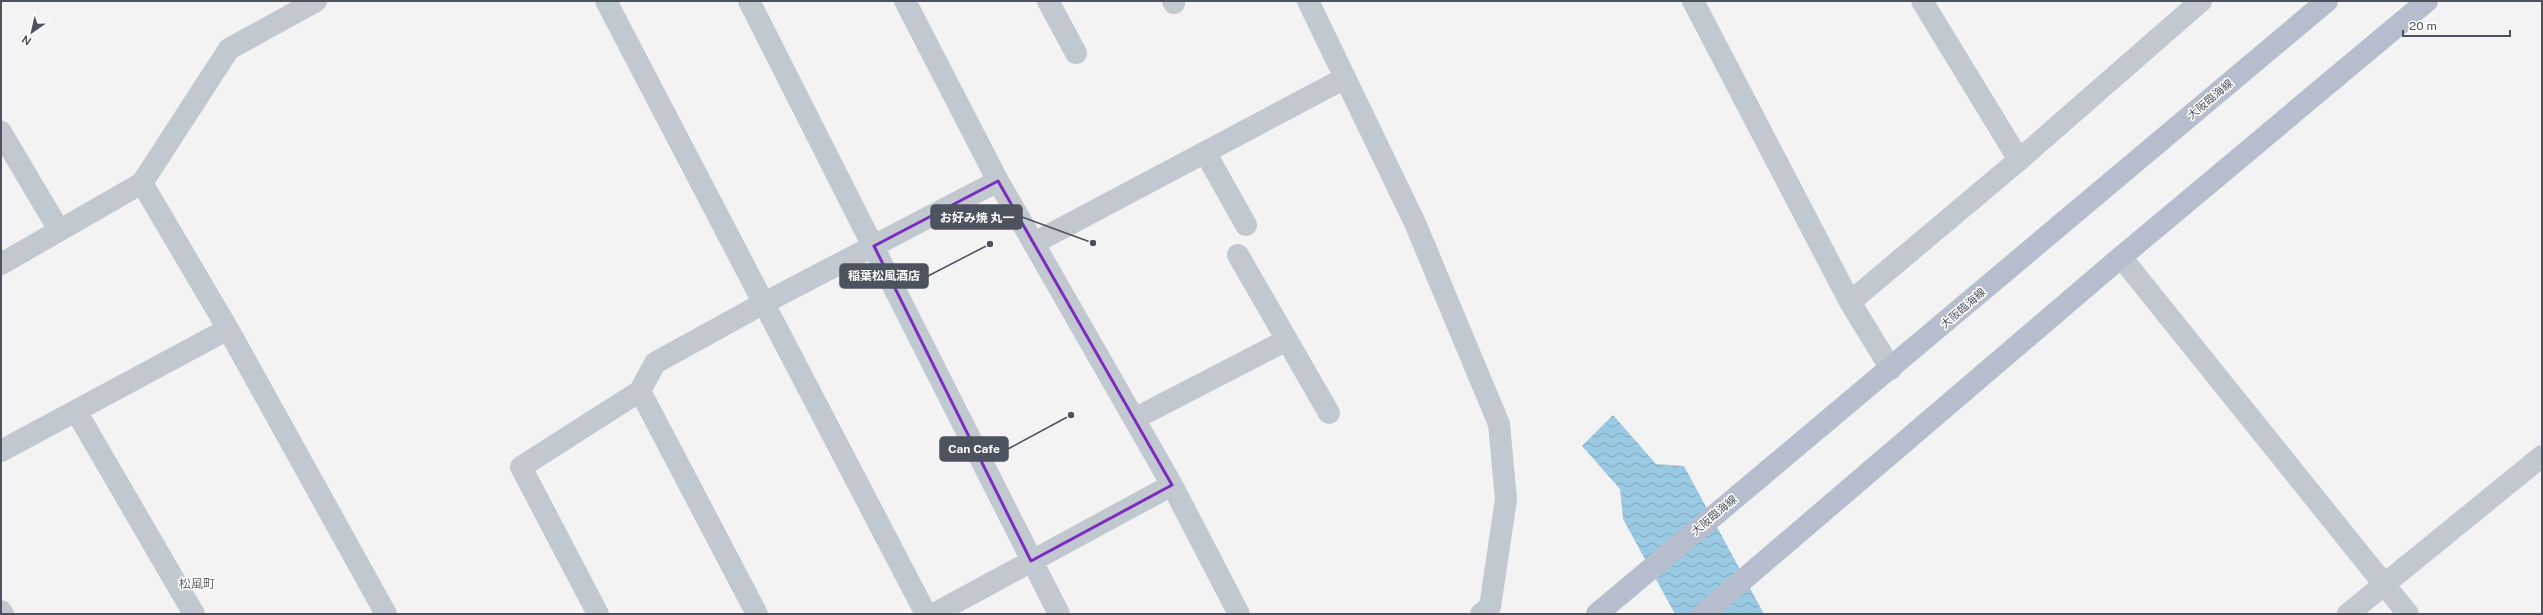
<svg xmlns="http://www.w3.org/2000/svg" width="2543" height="615" font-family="'Public Sans','Noto Sans JP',sans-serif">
<defs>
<pattern id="water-waves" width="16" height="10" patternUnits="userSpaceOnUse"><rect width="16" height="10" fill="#9ac9e3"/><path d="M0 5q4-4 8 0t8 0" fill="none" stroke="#80a6bb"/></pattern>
</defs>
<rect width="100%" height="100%" fill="#f4f3f3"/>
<path fill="url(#water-waves)" d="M1613 415 1656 464 1684 466 1764 614H1675L1623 519 1620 489 1582 446Z"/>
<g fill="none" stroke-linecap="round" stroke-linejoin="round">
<path stroke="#c2c8cf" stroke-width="22" d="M606 1 926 614
M749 1 1059 614
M905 1 998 181 1172 485 1239 614
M1048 1 1076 53
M1173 1 1174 3
M1308 1 1415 223 1499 424 1506 499 1490 607 1481 614
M1693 1 1850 302
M1922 1 2019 160
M1 132 59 230
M1205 152 1246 225
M142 183 228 329 386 614
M1034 243 1345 78
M1238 255 1329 413
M2121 257 2408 614
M1 264 142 183 229 49 316 1
M1891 369 1850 302 2019 160 2201 1
M640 391 757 614
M76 411 194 614
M1134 419 1287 340
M1 451 228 329
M1 611 3 614
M598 614 521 467 640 391 655 363 764 303 998 181
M934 614 1172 485
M2348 614 2542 456"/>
<path stroke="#b6becd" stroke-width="22" d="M1597 614 2327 1
M1703 614 2121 257 2427 1"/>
</g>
<path fill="none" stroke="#7b2cbf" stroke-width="3" stroke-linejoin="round" d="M998 181 1172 485 1031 561 874 246Z"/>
<g text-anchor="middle" stroke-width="3" stroke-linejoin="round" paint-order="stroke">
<g font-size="11" fill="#4c535e" stroke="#fff">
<text transform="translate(2210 99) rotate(-40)" y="4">大阪臨海線</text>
<text transform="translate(1963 308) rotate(-41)" y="4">大阪臨海線</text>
<text transform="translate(1714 515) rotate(-40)" y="4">大阪臨海線</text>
</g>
<g font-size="12" fill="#606267" stroke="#fff">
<text x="197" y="588">松風町</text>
</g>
</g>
<path fill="none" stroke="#4c535e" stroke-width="1.5" d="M1093 243L1022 217M990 244L928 276M1071 415L1008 449"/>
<g fill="#4c535e" stroke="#fff" stroke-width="1.5">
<circle cx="1093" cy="243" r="4"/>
<circle cx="990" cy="244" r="4"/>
<circle cx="1071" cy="415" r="4"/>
</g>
<g fill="#4c535e" stroke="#4c535e" stroke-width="1.5">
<rect x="931" y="205" width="91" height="24" rx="4"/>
<rect x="840" y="264" width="88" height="24" rx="4"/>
<rect x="940" y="437" width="68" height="24" rx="4"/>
</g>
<g font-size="12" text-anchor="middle" font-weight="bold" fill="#fff">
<text x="977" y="222">お好み焼 丸一</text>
<text x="884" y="280">稲葉松風酒店</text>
<text x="974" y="453">Can Cafe</text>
</g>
<rect width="2543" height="615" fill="none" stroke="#4c535e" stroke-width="4"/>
<g transform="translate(32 32) rotate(214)" stroke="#ffffff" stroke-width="3" paint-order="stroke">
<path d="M0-3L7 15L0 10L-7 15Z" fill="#4c535e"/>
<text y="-6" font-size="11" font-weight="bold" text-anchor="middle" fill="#4c535e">N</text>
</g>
<path d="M2403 30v6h107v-6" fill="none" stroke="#4c535e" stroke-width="2"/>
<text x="2409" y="30" font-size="12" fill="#4c535e" stroke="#ffffff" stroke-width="3" paint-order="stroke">20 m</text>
</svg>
